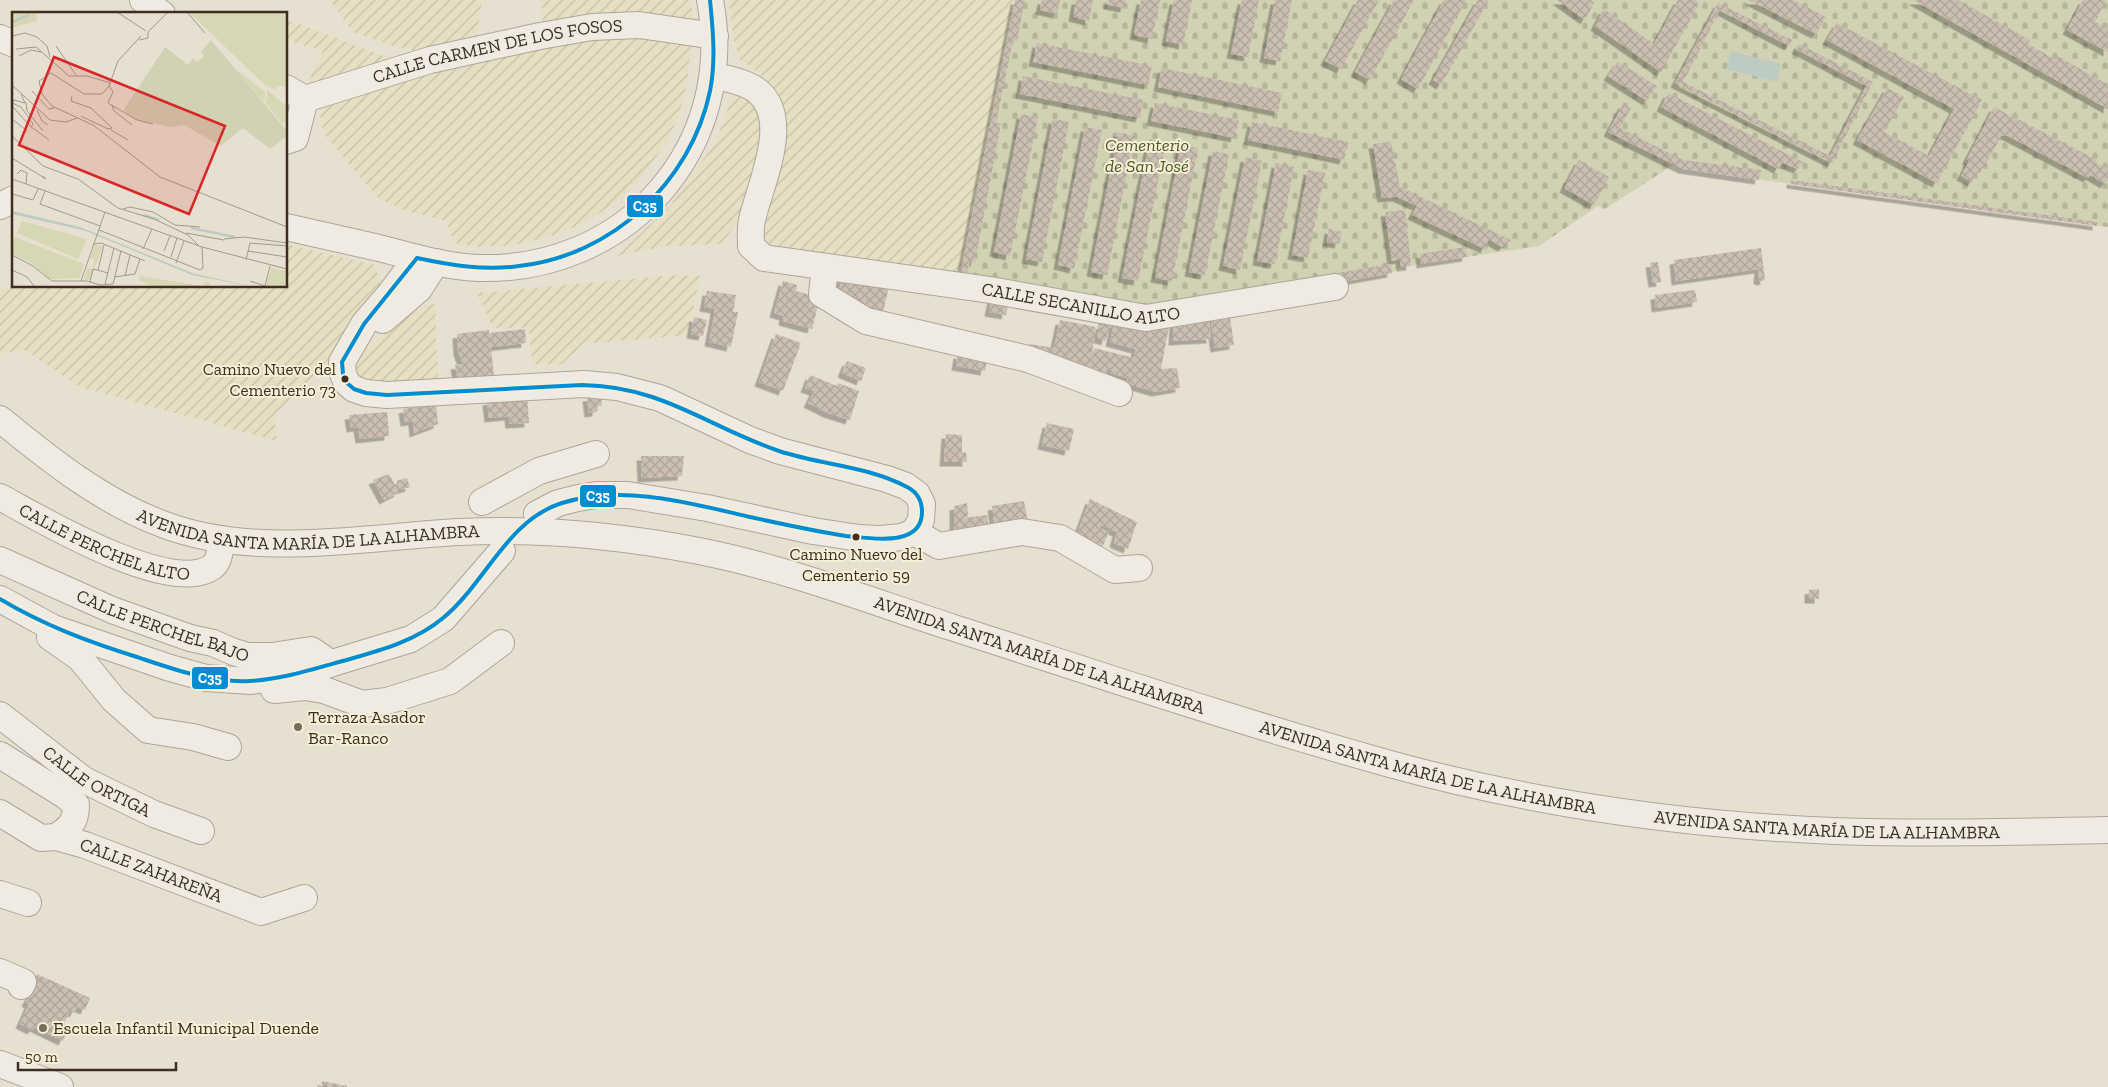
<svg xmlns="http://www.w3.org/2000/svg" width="2108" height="1087" font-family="'Zilla Slab',serif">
<defs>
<pattern id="farmland-furrows" width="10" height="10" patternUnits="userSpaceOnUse" patternTransform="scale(1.25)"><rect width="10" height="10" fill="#e6dfc2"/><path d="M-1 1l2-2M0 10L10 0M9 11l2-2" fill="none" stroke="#c6c0a6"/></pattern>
<pattern id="cemetery-stones" width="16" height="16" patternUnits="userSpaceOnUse" patternTransform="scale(1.25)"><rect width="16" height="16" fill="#d1d1b3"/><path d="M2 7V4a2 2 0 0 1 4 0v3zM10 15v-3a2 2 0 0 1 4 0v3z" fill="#b4b49a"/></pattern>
<pattern id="building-cross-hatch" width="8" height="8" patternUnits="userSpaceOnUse" patternTransform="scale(1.25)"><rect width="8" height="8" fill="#cbbfb2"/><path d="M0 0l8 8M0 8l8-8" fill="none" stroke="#afa499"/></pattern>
<filter id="shadow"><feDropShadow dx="-4.5" dy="4.5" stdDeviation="0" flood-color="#0004"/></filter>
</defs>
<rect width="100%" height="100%" fill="#e7e0d1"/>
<path fill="url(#farmland-furrows)" d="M330 0H482L476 45 437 54 396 47 353 32Z
M541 0H690L696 30H544Z
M728 0H1015L960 276 777 252 765 238 763 220 779 100 765 78 740 59 734 41Z
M286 19 384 56 413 61 305 89 323 51 286 40Z
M646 36 691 45 687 84 679 115 666 143 642 177 614 204 580 225 548 237 516 245 480 247 454 243 446 221 403 210 377 197 324 134 319 110 381 88 490 57 592 39Z
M732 95 751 100 760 110 763 126 758 169 743 214 722 244 665 246 617 256 670 206 717 140Z
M286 244 374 265 380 280 379 295 324 365 274 416 277 441 80 387 23 349 0 355V288H10L14 280V286H286Z
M674 275 700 276 688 335 583 344 562 364H532L529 328H493L477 293Z
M435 303 438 380 378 384 361 378 355 371 357 355 410 311Z"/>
<path fill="url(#cemetery-stones)" d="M1016 0H2108V227L1683 169 1673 165 1605 209 1598 206 1539 246 1401 267 1392 273 1145 314 966 278 964 259Z"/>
<path fill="#bcccc2" d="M1731 51 1781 64 1777 82 1726 69Z"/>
<path fill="url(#building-cross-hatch)" filter="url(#shadow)" d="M1015 0H1025L1017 41 1013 40 996 123H1001L975 262 970 261 966 278 960 276Z
M1042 0H1060L1057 14 1040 10Z
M1076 0H1093L1089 21 1073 17Z
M1109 0H1126L1125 8 1108 5Z
M1141 0H1160L1152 39 1134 35Z
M1174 0H1192L1183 45 1166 41Z
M1242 0H1259L1248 57 1231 54Z
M1275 0H1292L1280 61 1264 58Z
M1358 0H1379L1341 69 1325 61Z
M1394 0H1414L1370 80 1355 72Z
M1444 0H1466L1418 89 1401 79Z
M1478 0H1489L1441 85 1433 80Z
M1557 0H1591L1594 3 1585 20Z
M1678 0H1697L1696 2 1699 4 1661 72 1595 26 1604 9 1654 44Z
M1749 0H1793L1826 17 1816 34Z
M1913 0H1958L2030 40 2028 44 2056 60 2058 56 2108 85V109Z
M2083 0H2106L2095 22 2108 29V52L2067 30Z
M1718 3 1792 40 1789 46 1720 10 1683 82 1830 156 1866 86 1796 49 1799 44 1873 82 1832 163 1675 83Z
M1837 23 1982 100 1937 183 1857 140 1887 88 1904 97 1884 132 1929 156 1954 109 1827 40Z
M1037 43 1152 66 1148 85 1033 62Z
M1618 62 1657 86 1647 101 1608 76Z
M1162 68 1282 93 1278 112 1158 87Z
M1023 76 1143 100 1140 118 1020 94Z
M1668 93 1803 162 1798 169 1782 163 1778 169 1661 107Z
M1155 103 1239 120 1235 138 1151 121Z
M1623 104 1631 108 1620 128 1683 160 1761 170 1759 180 1683 169 1608 132Z
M1994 107 2097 160 2096 163 2108 169V179L2105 184 2090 175 2088 178 2006 135 2001 136 1984 168 1981 167 1972 182 1961 176 1969 161 1967 159Z
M1021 114 1038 117 1010 256 994 252Z
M1053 119 1069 122 1042 262 1026 259Z
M1252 122 1348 142 1344 160 1248 140Z
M1085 127 1102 130 1074 269 1058 265Z
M1118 132 1134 136 1107 275 1091 272Z
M1150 139 1166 142 1138 281 1122 278Z
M1391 142 1400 187 1511 240 1502 247 1489 239 1485 249 1412 215 1417 206 1397 197 1382 198 1373 144Z
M1181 145 1198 148 1172 281 1155 278Z
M1213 151 1229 154 1205 275 1189 272Z
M1245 157 1262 161 1240 270 1223 266Z
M1579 160 1609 177 1594 205 1564 188Z
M1276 163 1294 167 1275 264 1257 261Z
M1308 170 1325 173 1308 258 1292 255Z
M1791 180 2097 222V226L1791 184Z
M1405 210 1411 266 1401 267 1400 259 1392 261 1385 212Z
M1329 229 1342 232 1339 244 1327 242Z
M1465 247 1467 257 1421 264 1420 254Z
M1761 248 1765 280 1761 281 1758 279 1759 269 1676 281 1674 260Z
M1658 262 1661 282 1653 283 1650 263Z
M1390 264 1392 273 1342 282 1164 302Z
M842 277 889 286 883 313 836 304Z
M783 281 797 285 796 291 820 298 812 329 783 321 784 316 774 313Z
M1695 290 1697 302 1656 308 1655 295Z
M707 291 736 295 733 312H738L731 347 709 342 715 309 704 307Z
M992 298 1009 301 1006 315 989 312Z
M1229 310 1234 345 1215 348 1210 314Z
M1104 315 1160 326 1159 331 1162 320 1170 321 1161 369 1177 368 1180 388 1156 392 1126 383 1128 378 1111 373 1112 370 1107 369 1102 383 1029 350 1030 344 1054 348 1060 320 1096 327 1090 368 1094 348 1134 358 1136 349 1110 342 1113 328 1109 327 1106 341 1097 338 1099 325H1102Z
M1209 315 1211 339 1173 341 1174 320Z
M694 317 707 320 703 336 691 334Z
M525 329 526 343 491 347 494 377 458 381 455 365 463 364 458 351 457 334 489 330V333Z
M776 334 801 343 783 391 759 382Z
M958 354 987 359 985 371 956 366Z
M847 361 866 368 861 381 842 373Z
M810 375 837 386 838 383 859 391 850 420 828 413 808 403 814 391 805 388Z
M527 393 529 423 510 424 509 416 489 418 487 401Z
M601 396 602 406H597V412L589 413 587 397Z
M436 404 438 424 414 433 413 421 405 422 403 409Z
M387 412 389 436 360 439 358 427 351 428 349 415Z
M1047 423 1074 429 1069 451 1042 445Z
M946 434 962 435V453L966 452 967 462H944Z
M641 456H684L682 476 642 478Z
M389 474 399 492 384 500 373 480Z
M407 478 410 487 400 490 396 481Z
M1090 499 1137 522 1128 549 1114 543 1117 532 1101 525 1100 528 1109 532 1102 548 1076 537Z
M1024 501 1028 522 995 528 992 506Z
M967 503 968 516 963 518 987 515 989 528 954 533V506Z
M1819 589V599H1809V590Z
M37 974 90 998 85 1010 77 1007 74 1013 70 1011 64 1023 70 1026 63 1041 34 1027 32 1030 20 1024 29 1004 26 1002 31 993 29 991Z
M322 1081 347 1086V1087H321Z"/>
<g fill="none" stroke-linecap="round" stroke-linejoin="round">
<defs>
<g id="minor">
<path d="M143 0 162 14"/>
<path d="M0 38 14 44"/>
<path id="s1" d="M713 76C726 78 741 81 753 88 795 114 760 184 752 220 750 228 751 238 751 246L764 258 990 290 1146 318 1335 287"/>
<path id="s2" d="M286 88 305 99 430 60 540 36 592 27 639 25 715 36"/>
<path d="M286 141 295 138 305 99"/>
<path d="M0 206 14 199"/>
<path d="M286 227C317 234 348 241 379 248 411 256 445 267 479 268 627 272 738 147 710 0"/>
<path d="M417 258 389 295 364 324 342 362 343 374 347 383 354 389 366 393 387 395 584 384 617 387 660 398 750 440 780 451 887 479 906 486 917 494 922 504 921 520 914 532 902 537 880 539 859 538 813 531 707 508 628 495H596L578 498 558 503 537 514"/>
<path d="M825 267 822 294 866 321 1028 359 1119 393"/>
<path d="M383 320 419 289 436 262"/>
<path id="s3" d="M0 419C50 460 104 503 165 525 256 559 365 537 459 532 538 528 621 536 699 551 785 568 868 600 951 627 1097 674 1243 723 1390 764 1535 804 1684 825 1834 831 1925 834 2017 832 2108 830"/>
<path id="s4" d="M0 497C39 518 171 597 212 567 220 562 220 547 222 539"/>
<path d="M482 502 539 471 596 454"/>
<path d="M914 532 939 546 1022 532 1060 538 1115 570 1139 568"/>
<path id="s5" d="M0 560 112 610 190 638 213 643 234 652 247 656H272L311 650 323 658 326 665"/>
<path d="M0 599 53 628 170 668 206 678 251 681 277 677 326 665 411 639 443 619 502 551"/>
<path d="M51 633 50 637 80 658 114 700 148 730 193 737 228 747"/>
<path d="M274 690 305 687 324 690 362 704 387 701 450 681 501 643"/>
<path id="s6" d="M0 715 84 780 154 814 201 831"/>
<path d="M0 755 66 796 76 805C76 822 70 828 56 837"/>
<path id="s7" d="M0 813 41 838 56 837 85 845 261 912 304 898"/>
<path d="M0 894 28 903"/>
<path d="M0 972 23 982 21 986"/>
<path d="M0 1064 60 1087"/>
</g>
</defs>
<use href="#minor" stroke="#ada599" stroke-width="28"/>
<use href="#minor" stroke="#efebe3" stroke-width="26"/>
<defs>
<path id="bus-1" d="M0 599C43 625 89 642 137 657 173 669 211 683 250 681 284 679 317 668 350 659 382 650 417 640 443 618 485 584 507 520 562 503 623 484 690 503 750 517 782 524 814 531 846 536 870 538 922 548 922 512 922 500 917 492 907 487 868 466 821 465 779 451 708 427 662 386 582 385L387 395 366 393 354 389 347 383 343 374 342 362 364 324 417 258C450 265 484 271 519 266 612 256 691 182 710 91 716 61 713 30 710 0"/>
</defs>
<use href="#bus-1" stroke="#f7eed8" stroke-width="8"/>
<use href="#bus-1" stroke="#008dd4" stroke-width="4"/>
</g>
<g fill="#3d2e20" stroke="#f7eed8" stroke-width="2">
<circle cx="345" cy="379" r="4.5"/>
<circle cx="856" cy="537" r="4.5"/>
</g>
<g fill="#786c5e" stroke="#f7eed8" stroke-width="2">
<circle cx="298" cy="727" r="5"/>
<circle cx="43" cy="1028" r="5"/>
</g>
<g text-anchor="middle" stroke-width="4" stroke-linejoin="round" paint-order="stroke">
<g font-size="17" fill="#3d2e20" stroke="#f7eed8" text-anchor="end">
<text x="336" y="375">Camino Nuevo del<tspan x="336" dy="21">Cementerio 73</tspan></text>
<text x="856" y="560" text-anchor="middle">Camino Nuevo del<tspan x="856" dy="21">Cementerio 59</tspan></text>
</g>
<g font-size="18" fill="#3d2e20" stroke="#f7eed8">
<text dy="6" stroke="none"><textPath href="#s2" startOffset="221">CALLE CARMEN DE LOS FOSOS</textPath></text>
<text dy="6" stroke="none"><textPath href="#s1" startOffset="548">CALLE SECANILLO ALTO</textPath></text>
<text dy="6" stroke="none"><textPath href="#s3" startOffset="341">AVENIDA SANTA MARÍA DE LA ALHAMBRA</textPath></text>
<text dy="6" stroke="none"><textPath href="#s4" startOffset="115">CALLE PERCHEL ALTO</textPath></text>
<text dy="6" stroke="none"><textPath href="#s5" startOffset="176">CALLE PERCHEL BAJO</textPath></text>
<text dy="6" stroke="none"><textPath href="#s3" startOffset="1091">AVENIDA SANTA MARÍA DE LA ALHAMBRA</textPath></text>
<text dy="6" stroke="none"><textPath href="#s3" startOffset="1496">AVENIDA SANTA MARÍA DE LA ALHAMBRA</textPath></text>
<text dy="6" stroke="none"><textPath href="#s6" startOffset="118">CALLE ORTIGA</textPath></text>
<text dy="6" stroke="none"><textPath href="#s3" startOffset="1901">AVENIDA SANTA MARÍA DE LA ALHAMBRA</textPath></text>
<text dy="6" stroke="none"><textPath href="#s7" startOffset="164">CALLE ZAHAREÑA</textPath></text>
</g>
<g font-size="18" font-style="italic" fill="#4d5a26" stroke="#f7eed8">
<text x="1147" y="151">Cementerio<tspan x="1147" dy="21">de San José</tspan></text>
</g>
<g font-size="18" fill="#3d2e20" stroke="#f7eed8" text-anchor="start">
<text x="308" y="723">Terraza Asador<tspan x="308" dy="21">Bar-Ranco</tspan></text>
<text x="53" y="1034">Escuela Infantil Municipal Duende</text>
</g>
</g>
<g transform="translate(12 12)">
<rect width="275" height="275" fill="#e7e0d1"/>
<path d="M0 0H24L25 9 0 16ZM10 209 75 227 66 247 5 221ZM259 256 275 259V275L254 274Z" fill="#d6d7b3"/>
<path d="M177 0H275L274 75 265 73 264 78 254 74ZM223 57 253 80V87L251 89ZM255 78 275 94V110L270 111 254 92ZM0 224 72 252 68 266 38 267 20 251 0 242ZM83 233 91 234 78 268H74L72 266 75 256 80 257 83 247 78 246ZM128 264 191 274 192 270 198 271 197 275H141L127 268Z" fill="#d6d7b3"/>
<path d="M199 28 275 119V124L258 137 231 116 209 134 172 113 159 115 125 108 111 99 153 35 176 53 181 46 185 50 192 44 189 39Z" fill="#d1d1b3"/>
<path d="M0 199 68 215 180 261 242 275 180 263 74 219 0 202Z" fill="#bcccc2"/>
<path fill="none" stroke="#bcccc2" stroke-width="2.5" d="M0 10 17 3M132 203 147 208M179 216 223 225"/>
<path fill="none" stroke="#a3998a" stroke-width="1" d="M105 0 134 19M175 0 193 21M136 20 156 0M0 24 13 21 25 25 35 34 38 45M129 24 106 49 97 74 90 82H72L39 61 27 69 30 82 40 94 81 113 148 165 275 215M127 28 136 26V20M44 34 64 63M4 37 24 35 57 64H75L99 71M7 44 19 38 29 40M0 73 38 108 54 110 65 106M97 74 101 80 96 91 125 108 141 112M20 79 37 97 42 96M9 82 13 91 2 88 0 91 9 95 21 112 19 115M60 84 59 89 79 96 100 116 96 117 69 104M14 90 15 99 31 119M0 94 18 114 37 128M100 94 102 99 120 113M25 98 30 109 36 113M0 107 15 119M99 118 116 128M0 124 31 154 66 167 106 196 142 207 176 223 187 234M0 146 34 167 31 164M5 162 9 158 15 161 14 172M0 167 190 235 275 257M33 179 28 192 88 214M0 182 21 188 26 177M111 197 118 195 141 200 163 213 188 215M87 218 188 258 191 256 190 235M174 221 212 228M212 227 232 225 275 231M81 232 89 231 133 249M131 237 140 217M152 239 158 224M236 239 275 245M0 243 21 254 40 269H75L88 273 101 272 109 239M159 245 165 226M234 248 238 231 275 234M164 251 172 229M0 258 15 265 23 275M86 258 92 233M113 264 118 243M103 265 123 262 128 247M69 269 93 200M238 269 253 274M78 270 81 257 96 261M93 272 102 236M253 274 258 254"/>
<path fill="#d62828" fill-opacity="0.15" stroke="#d62828" stroke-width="2.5" d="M42 45 213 114 177 202 7 133Z"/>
<rect width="275" height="275" fill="none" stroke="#3d2e20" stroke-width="2.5"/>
</g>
<g stroke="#f7eed8" stroke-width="2">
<rect x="626" y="194" width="38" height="24" rx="5" fill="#008dd4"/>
<rect x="579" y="484" width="38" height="24" rx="5" fill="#008dd4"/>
<rect x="191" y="666" width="38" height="24" rx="5" fill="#008dd4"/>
</g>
<g font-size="14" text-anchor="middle" font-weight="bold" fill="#fff">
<text x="645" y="211">C35</text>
<text x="598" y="501">C35</text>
<text x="210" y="683">C35</text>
</g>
<path d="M18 1062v8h158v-8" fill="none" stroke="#3d2e20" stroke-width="2.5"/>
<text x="25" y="1062" font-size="15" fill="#3d2e20" stroke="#f7eed8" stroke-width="4" paint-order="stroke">50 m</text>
</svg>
